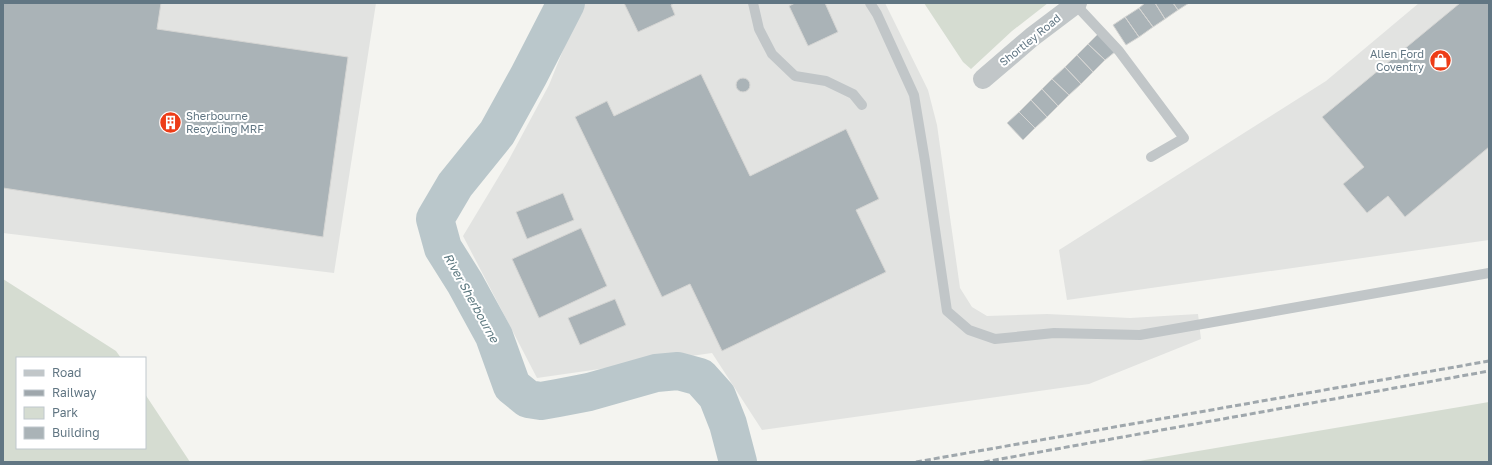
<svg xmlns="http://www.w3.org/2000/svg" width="1492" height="465" font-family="'Golos Text',sans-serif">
<rect width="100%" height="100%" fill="#f4f4f0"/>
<path fill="#e2e3e1" d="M3 3H376L334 273 3 233Z
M582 3H885L928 90 937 125 960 288 972 307 987 316 1047 314 1130 318 1198 314 1201 339 1089 384 762 430 712 353 537 378 463 236 507 163 549 85Z
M1419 3H1489V240L1067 300 1059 250 1326 81Z"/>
<path fill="#d5dcd1" d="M924 3H1048L1012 31 971 69 963 62Z
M3 279 116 351 121 358H17V448H145V394L190 462H3Z
M1489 402V462H1133Z"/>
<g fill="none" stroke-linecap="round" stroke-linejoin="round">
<path stroke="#bac7cb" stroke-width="38" d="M566 3 529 75 497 133 455 185 435 219 443 248 465 283 494 336 512 386 528 399 541 401 558 398 589 392 656 373 678 371 700 377 717 396 728 424 738 462"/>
</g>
<path fill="#aab3b7" stroke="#d5d5d3" d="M3 3H161L157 29 348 57 323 237 3 188Z
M624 3H674L671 5 675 15 638 32Z
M795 3H825L838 32 808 46 789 6Z
M1145 3H1155L1165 19 1153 27 1139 8Z
M1155 3H1173L1178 10 1165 19Z
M1173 3H1189L1178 10Z
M1460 3H1489V147L1405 217 1388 196 1367 213 1343 184 1364 167 1322 117Z
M1139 8 1153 27 1139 37 1125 17Z
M1125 17 1139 37 1126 45 1113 25Z
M1099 33 1116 51 1105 60 1088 44Z
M1088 44 1105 60 1093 72 1077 55Z
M1077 55 1093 72 1081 84 1065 67Z
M1065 67 1081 84 1069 95 1052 79Z
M701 74 750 176 846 129 879 199 856 210 886 272 722 351 690 284 662 297 575 117 607 101 614 116Z
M736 85a7 7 0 1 1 14 0a7 7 0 1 1-14 0Z
M1052 79 1069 95 1058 106 1042 89Z
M1042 89 1058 106 1047 117 1031 100Z
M1031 100 1047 117 1035 128 1019 112Z
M1019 112 1035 128 1023 140 1007 123Z
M563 193 574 220 527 239 516 212Z
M581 228 607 286 539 318 512 259Z
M615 299 626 325 580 345 568 318Z"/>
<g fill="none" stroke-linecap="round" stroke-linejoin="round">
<path stroke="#c1c6c8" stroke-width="10" d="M753 3 759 29 772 54 795 76 826 81 853 94 862 105
M870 3 877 14 914 95 925 161 947 311 969 330 995 339 1054 333 1140 335 1489 273
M1075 4 1119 51 1184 138 1151 157"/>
<path stroke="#c1c6c8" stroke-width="20" d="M983 79 1032 37 1077 3"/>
<path stroke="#9fa7ac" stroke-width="3" stroke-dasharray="6 3" stroke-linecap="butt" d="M916 462 1489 361
M984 462 1489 371"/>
</g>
<defs>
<symbol id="shop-disc" viewBox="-11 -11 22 22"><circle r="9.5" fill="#ed3c17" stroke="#fff"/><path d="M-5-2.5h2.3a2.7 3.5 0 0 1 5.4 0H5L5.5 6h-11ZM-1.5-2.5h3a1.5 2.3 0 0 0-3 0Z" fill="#fff"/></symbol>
<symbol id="building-disc" viewBox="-11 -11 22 22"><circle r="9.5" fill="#ed3c17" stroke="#fff"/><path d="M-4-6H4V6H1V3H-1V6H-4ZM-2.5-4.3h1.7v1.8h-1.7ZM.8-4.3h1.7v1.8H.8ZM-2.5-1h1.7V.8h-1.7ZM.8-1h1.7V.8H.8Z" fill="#fff"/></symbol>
</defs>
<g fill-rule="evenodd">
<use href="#shop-disc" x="1428" y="48" width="25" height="25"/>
<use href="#building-disc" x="158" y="110" width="25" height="25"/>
</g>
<g text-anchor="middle" stroke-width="4" stroke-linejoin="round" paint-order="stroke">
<g font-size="11" fill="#617683" stroke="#fff">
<text transform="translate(1030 40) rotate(-39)" y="4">Shortley Road</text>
</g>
<g font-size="11" fill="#617683" stroke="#fff" text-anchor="end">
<text x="1424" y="58">Allen Ford<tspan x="1424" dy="13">Coventry</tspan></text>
<text x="186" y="120" text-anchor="start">Sherbourne<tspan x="186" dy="13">Recycling MRF</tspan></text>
</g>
<g font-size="12" font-style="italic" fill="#5d7980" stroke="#fff">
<text transform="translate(471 298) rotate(61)" y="4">River Sherbourne</text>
</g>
</g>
<rect width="1492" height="465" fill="none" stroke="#617683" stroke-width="8"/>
<rect x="16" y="357" width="130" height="92" fill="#ffffff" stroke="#c0c8cd"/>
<rect x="24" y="370" width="20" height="6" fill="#c1c6c8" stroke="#c0c8cd"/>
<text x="52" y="377" font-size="12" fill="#617683">Road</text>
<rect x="24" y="390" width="20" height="6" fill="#9fa7ac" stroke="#c0c8cd"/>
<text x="52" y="397" font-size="12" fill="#617683">Railway</text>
<rect x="24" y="407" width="20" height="12" fill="#d5dcd1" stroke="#c0c8cd"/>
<text x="52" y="417" font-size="12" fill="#617683">Park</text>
<rect x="24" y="427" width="20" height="12" fill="#aab3b7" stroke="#c0c8cd"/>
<text x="52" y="437" font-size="12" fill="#617683">Building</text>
</svg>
